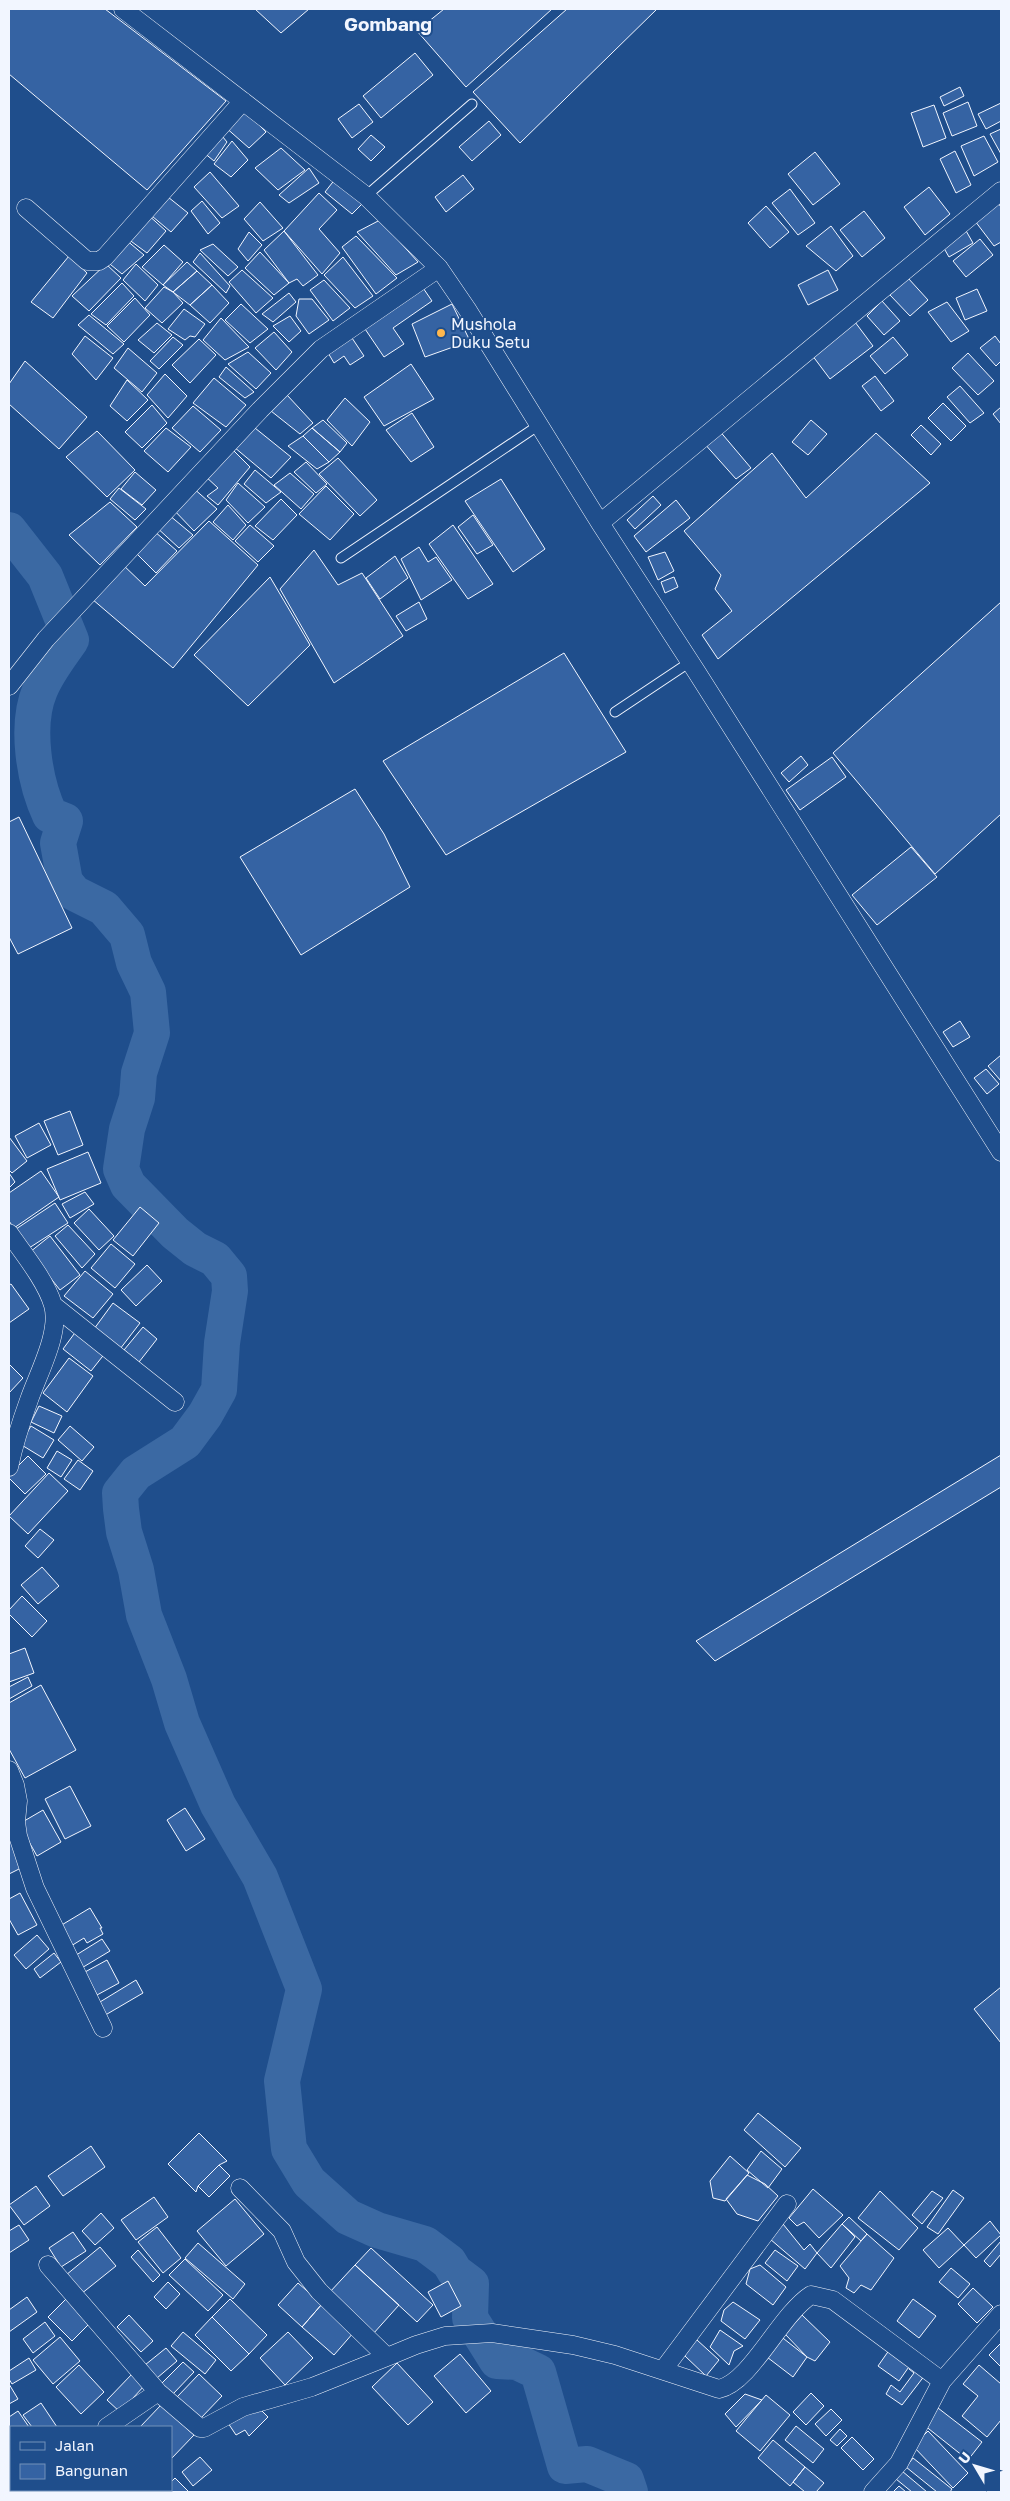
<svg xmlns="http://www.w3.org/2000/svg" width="1010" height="2501" font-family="'Golos Text',sans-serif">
<rect width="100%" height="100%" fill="#1f4e8c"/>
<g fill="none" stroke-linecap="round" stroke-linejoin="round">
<path stroke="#3b69a3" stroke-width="36" d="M9 530 45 576 71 640C60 656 47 672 40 690 25 725 34 781 50 815L65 821 58 843 65 882 74 893 104 908 127 935 134 963 148 992 152 1033 139 1073 137 1098 127 1129 121 1169 128 1185 175 1233 195 1249 215 1259 229 1276 230 1291 222 1343 219 1390 205 1415 185 1442 136 1473 120 1493 121 1509 124 1532 136 1570 144 1615 169 1679 182 1723 218 1805 260 1877 304 1989 282 2081 289 2149 309 2182 348 2217 377 2230 425 2244 449 2262 455 2272 471 2284 470 2318 497 2361 517 2362 538 2372 565 2466 587 2464 626 2480 630 2492"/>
</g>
<path fill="#3563a3" stroke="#f2f6ff" d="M9 9H105L226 101 147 190 9 74Z
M255 9H309L281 33Z
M444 9H552L466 87 417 31Z
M567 9H657L520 143 473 92Z
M415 53 433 75 381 118 363 96Z
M960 87 964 96 944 106 940 97Z
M968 102 977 126 952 136 943 113Z
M1001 103V121L986 129 978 114Z
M359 104 373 122 352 138 338 119Z
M934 105 946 138 923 147 911 113Z
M240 106 266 132 249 148 224 126Z
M489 121 501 135 472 161 459 147Z
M1001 129V154L990 134Z
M218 131 227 142 214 161 203 152Z
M371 135 385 147 371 161 358 149Z
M984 136 998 162 974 176 961 146Z
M232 141 248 160 231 177 214 164Z
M281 148 305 170 278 190 255 168Z
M955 151 971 185 956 193 940 159Z
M815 152 840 184 813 205 788 174Z
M309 168 319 183 289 203 279 195Z
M210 172 239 206 222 218 194 187Z
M463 175 474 189 446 212 435 197Z
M336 178 362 204 352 214 325 192Z
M929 187 950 214 925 235 904 207Z
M790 189 815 223 798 235 772 203Z
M163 193 188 213 171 232 146 211Z
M319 193 337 210 319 229 340 253 322 274 284 231Z
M202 201 220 223 208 234 191 211Z
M260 202 283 228 263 241 244 219Z
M998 203 1001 207V242L994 246 975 221Z
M766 206 789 232 770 248 748 223Z
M864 211 885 238 862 257 840 230Z
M146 213 166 231 147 253 124 236Z
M380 220 418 262 396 275 357 232Z
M831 226 853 256 836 271 806 246Z
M965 229 973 243 949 257 941 243Z
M284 231 318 275 303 286 297 279 289 283 264 250Z
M249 232 262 245 248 261 238 249Z
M356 236 397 278 376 294 342 247Z
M125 239 144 255 122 274 105 260Z
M980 239 993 255 966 277 953 261Z
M213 244 238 267 228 276 200 250Z
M164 245 183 262 163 285 142 267Z
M260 252 289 283 274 295 245 268Z
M200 253 230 286 226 293 193 262Z
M69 256 87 273 53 318 31 302Z
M343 257 373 296 355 308 324 275Z
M187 262 197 271 173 292 163 285Z
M106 264 121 278 89 311 72 296Z
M136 264 158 285 145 301 123 280Z
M242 270 273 298 256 313 229 282Z
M828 270 838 290 808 305 798 285Z
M197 271 212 285 190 305 173 292Z
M908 278 928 300 910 316 890 295Z
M324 280 350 308 333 321 310 290Z
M419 282 432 301 393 328 404 344 384 357 361 323Z
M122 283 134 296 106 325 91 314Z
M212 285 229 303 210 323 190 305Z
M164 287 173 292 183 303 162 323 145 308Z
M977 289 987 311 965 320 956 298Z
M289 293 296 302 273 322 262 314Z
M135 298 150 315 124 342 107 326Z
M299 299H312L329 320 309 334 296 316Z
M882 301 900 321 884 335 867 316Z
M947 302 969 331 951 342 928 312Z
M241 304 268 329 250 343 225 320Z
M452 304 470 341 425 357 412 324Z
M184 309 205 324 195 337 190 336 185 340 168 329Z
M89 315 124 344 113 354 78 325Z
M290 316 301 331 289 342 273 326Z
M221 318 249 347 225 360 203 340Z
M855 322 873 346 830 379 812 355Z
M157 323 172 335 154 353 138 340Z
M274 332 292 352 276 370 255 348Z
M85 336 113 358 96 380 72 354Z
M995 336 1001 344V361L996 366 980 348Z
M173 337 183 345 159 369 150 361Z
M893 337 908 355 885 374 870 356Z
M352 338 364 356 350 365 344 356 334 363 327 351Z
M199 339 216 355 190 383 172 365Z
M128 348 157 373 142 392 114 368Z
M248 352 271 373 256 389 228 364Z
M968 353 994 381 978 395 952 368Z
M25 361 87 417 59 449 9 404V384Z
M411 364 434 399 384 426 364 397Z
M226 367 254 392 245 398 219 377Z
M165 374 187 396 168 418 147 395Z
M875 376 894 401 881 411 862 386Z
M214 378 246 405 226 427 193 403Z
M127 380 148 400 127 421 110 406Z
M960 386 984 413 970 423 947 397Z
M287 395 313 423 300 434 271 411Z
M345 398 370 422 352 446 327 420Z
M943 403 966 426 951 441 928 418Z
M152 405 167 423 142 448 125 432Z
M193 406 221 430 200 452 172 428Z
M1001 407V424L993 414Z
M412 413 434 447 411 462 386 430Z
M323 420 347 443 340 452 312 428Z
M811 420 827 434 808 455 792 442Z
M921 425 941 444 931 455 911 435Z
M166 428 191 447 168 472 144 451Z
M255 428 291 457 271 478 234 447Z
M312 428 340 452 329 462 303 436Z
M718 429 751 468 736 479 703 442Z
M97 431 135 470 107 497 66 457Z
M876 433 930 483 718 659 702 635 732 611 715 589 721 575 684 531 772 453 806 498Z
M303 436 329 462 317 469 288 446Z
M230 447 250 467 218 505 207 496 218 488 204 475Z
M338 458 377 500 360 516 319 474Z
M306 462 327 484 316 493 294 472Z
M255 470 281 492 266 503 244 484Z
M135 472 156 490 142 505 121 489Z
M290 473 314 494 301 509 274 485Z
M501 479 545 549 513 572 465 501Z
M238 483 265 507 248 523 226 500Z
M326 486 354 514 330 540 299 514Z
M192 487 217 509 194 531 171 507Z
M119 488 146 509 135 520 110 499Z
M653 496 661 505 635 529 627 520Z
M281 499 297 515 273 540 255 526Z
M676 500 690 518 646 552 634 536Z
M110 502 137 527 100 565 69 535Z
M228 505 246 525 233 540 213 522Z
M169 515 193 535 179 548 154 525Z
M473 515 493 545 477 554 458 527Z
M209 521 258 565 173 668 92 599 120 562 145 586Z
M250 525 274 546 258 562 235 541Z
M453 525 493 584 468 599 429 544Z
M154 531 177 551 156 573 136 553Z
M419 547 428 562 436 557 452 580 421 600 401 559Z
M314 550 338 585 362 573 403 636 334 683 280 589Z
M665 552 674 571 658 580 648 557Z
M395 556 408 578 380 599 366 578Z
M270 577 310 645 248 706 194 655Z
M674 577 678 587 665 593 661 582Z
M419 602 427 619 406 631 396 616Z
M1001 602V814L935 874 833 753Z
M564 653 626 752 446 855 383 761Z
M801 756 808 765 789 782 781 773Z
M832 757 846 777 800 810 786 790Z
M355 789 384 834 410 887 301 955 240 857Z
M19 817 72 928 18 954 9 937V822Z
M911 847 937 877 877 925 852 895Z
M960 1021 970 1037 953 1047 943 1032Z
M1001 1055V1081L988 1066Z
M986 1069 999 1084 987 1094 974 1078Z
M70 1111 83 1145 58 1155 44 1121Z
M39 1123 51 1145 27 1158 15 1136Z
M9 1137 27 1161 12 1173 9 1170Z
M88 1152 101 1183 60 1200 47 1169Z
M41 1171 59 1197 14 1228 9 1221V1193Z
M9 1173 15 1182 9 1188Z
M85 1192 94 1204 70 1218 62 1204Z
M55 1203 68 1223 29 1248 16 1229Z
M140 1207 159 1223 133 1256 113 1240Z
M89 1209 114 1236 99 1250 74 1223Z
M68 1225 95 1254 82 1268 55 1236Z
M50 1236 80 1275 60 1290 30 1252Z
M111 1244 135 1264 115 1288 91 1268Z
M147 1265 162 1281 136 1306 121 1290Z
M85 1271 113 1294 93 1318 64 1296Z
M11 1284 29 1309 9 1323V1285Z
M113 1303 140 1323 120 1349 94 1329Z
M143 1327 157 1339 139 1362 124 1350Z
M77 1330 106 1352 91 1371 63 1349Z
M69 1358 93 1376 67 1412 43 1393Z
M9 1364 23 1378 9 1393Z
M39 1406 62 1416 54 1433 31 1422Z
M31 1426 54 1440 43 1458 20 1444Z
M70 1426 94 1447 82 1461 58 1440Z
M57 1451 72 1460 61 1477 47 1468Z
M1001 1455V1487L715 1661 696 1641Z
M28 1456 46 1474 25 1494 9 1478V1475Z
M78 1460 93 1471 80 1490 64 1479Z
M49 1473 68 1491 28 1534 9 1516Z
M40 1529 54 1540 38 1558 25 1546Z
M42 1567 59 1586 38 1604 21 1585Z
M22 1596 47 1621 32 1637 9 1614V1610Z
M25 1648 34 1673 9 1682V1654Z
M28 1677 32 1686 9 1699V1687Z
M41 1685 76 1750 25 1778 9 1749V1703Z
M70 1786 91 1826 65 1839 45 1799Z
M185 1808 205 1839 186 1851 167 1820Z
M43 1810 61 1842 37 1856 19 1824Z
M9 1833 25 1866 9 1874Z
M20 1893 37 1925 18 1935 9 1919V1899Z
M90 1908 102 1928H100L103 1934 87 1943 84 1938 71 1946 60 1926Z
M37 1935 49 1949 26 1969 14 1955Z
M102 1939 110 1951 80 1969 73 1957Z
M54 1953 61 1962 40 1978 34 1969Z
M107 1960 119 1983 97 1995 85 1972Z
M136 1980 143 1993 102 2017 95 2005Z
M1001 1987V2043L974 2009Z
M758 2113 801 2148 785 2167 744 2130Z
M199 2133 227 2161 219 2165 198 2186 196 2192 168 2164Z
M91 2146 105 2167 63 2196 48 2176Z
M761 2151 782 2169 768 2188 747 2170Z
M730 2156 749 2173 725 2201 713 2198 710 2181Z
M219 2165 230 2176 209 2197 198 2186Z
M747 2175 765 2184 778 2196 758 2221 737 2214 726 2199Z
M36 2186 50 2206 24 2225 9 2205Z
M813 2189 843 2215 819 2238 804 2222 797 2226 789 2218Z
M953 2190 964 2198 938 2234 927 2227Z
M880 2191 918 2228 899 2250 858 2218Z
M932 2191 943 2198 922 2224 912 2215Z
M154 2197 168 2217 136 2240 121 2220Z
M235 2199 264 2234 226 2266 197 2231Z
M101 2213 114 2228 95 2245 82 2231Z
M849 2217 867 2234 861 2241 842 2224Z
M990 2221 1001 2235 976 2258 964 2245Z
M783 2224 804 2250 810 2244 817 2253 805 2269 770 2239Z
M842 2224 855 2237 831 2268 817 2253Z
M19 2225 29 2240 9 2253V2231Z
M157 2227 181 2258 163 2273 138 2242Z
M948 2228 964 2245 939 2268 923 2250Z
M73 2232 86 2251 61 2267 49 2248Z
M867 2234 894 2258 871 2290 861 2285 854 2293 846 2288 849 2278 840 2266Z
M1001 2241V2254L990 2267 984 2261Z
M198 2243 245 2284 233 2299 185 2258Z
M100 2247 116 2266 81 2294 66 2275Z
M371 2248 433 2305 417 2322 355 2265Z
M138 2250 160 2275 153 2282 131 2257Z
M775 2250 798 2266 787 2281 765 2263Z
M185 2259 223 2295 208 2311 169 2275Z
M355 2265 399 2305 373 2334 329 2293Z
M760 2265 786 2287 773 2305 746 2284 750 2269Z
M951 2268 970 2284 958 2298 939 2282Z
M448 2281 461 2306 441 2317 428 2292Z
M168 2282 180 2294 166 2309 154 2297Z
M298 2283 322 2304 302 2327 278 2305Z
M973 2288 993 2307 977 2323 958 2304Z
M27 2297 37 2312 9 2332V2310Z
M67 2298 91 2322 72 2341 48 2317Z
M230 2299 267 2335 249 2354 212 2317Z
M913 2299 936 2316 919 2338 897 2321Z
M733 2302 760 2320 745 2339 721 2321 724 2310Z
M322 2304 354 2332 334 2355 302 2327Z
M129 2315 153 2341 141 2352 117 2327Z
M802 2315 830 2342 815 2361 807 2357 785 2334Z
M212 2317 249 2354 231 2371 195 2335Z
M45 2322 55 2336 33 2353 23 2339Z
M720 2330 743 2346 734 2351 729 2365 710 2347Z
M183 2332 216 2360 205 2374 171 2346Z
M288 2332 313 2358 285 2385 260 2358Z
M779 2335 807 2357 793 2377 763 2354Z
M60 2337 80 2361 53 2384 33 2360Z
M697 2340 719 2360 706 2376 685 2356 686 2345Z
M1001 2343V2367L989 2355Z
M892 2346 913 2361 899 2381 878 2366Z
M166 2348 177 2361 157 2378 145 2365Z
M460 2354 491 2391 466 2413 434 2376Z
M29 2358 36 2370 12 2384 9 2379V2371Z
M183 2362 194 2372 173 2394 162 2383Z
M397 2363 433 2402 408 2425 372 2387Z
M79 2365 104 2392 81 2414 56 2387Z
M911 2365 925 2375 902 2405 886 2394 891 2385 900 2392 914 2373 909 2369Z
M979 2365 1001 2384V2420L987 2437 962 2416 978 2396 963 2384Z
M133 2373 145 2385 120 2412 107 2400Z
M199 2374 222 2396 200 2419 177 2397Z
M9 2384 18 2399 9 2404Z
M811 2393 824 2406 806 2425 793 2412Z
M745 2394 762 2400 736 2427 725 2414Z
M766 2395 790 2415 760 2451 736 2431Z
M41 2403 57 2427H32L23 2415Z
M161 2405 194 2435 171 2459V2427H140Z
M257 2406 268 2417 249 2436 245 2430 236 2435 228 2423Z
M938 2408 982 2442 968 2460 924 2425Z
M831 2409 842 2420 826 2436 815 2424Z
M18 2411 29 2427H11V2444L9 2441V2417Z
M796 2426 824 2449 813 2463 785 2440Z
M840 2429 847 2436 837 2446 830 2440Z
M928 2431 968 2473 953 2488 913 2446Z
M852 2437 874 2459 863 2470 841 2448Z
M773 2440 805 2467 790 2486 758 2458Z
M200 2457 212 2470 193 2486 182 2472Z
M913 2458 952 2489 950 2492H937L906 2467Z
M805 2467 824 2483 816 2492H805L793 2482Z
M902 2471 927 2492H912L896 2479Z
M175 2478 189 2492H171L168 2490H171V2482Z
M899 2486 906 2492H893Z
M87 2490H113L115 2492H89Z"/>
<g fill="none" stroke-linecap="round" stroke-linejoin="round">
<defs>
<path id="lane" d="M366 196 472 104
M341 558 539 425
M615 712 690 662"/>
<path id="street" d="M123 9 366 196 439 268 467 309 600 523 696 671 1001 1152
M26 208 87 261H99L105 257 243 101
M600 523 1001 191
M9 686 46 639 260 410 321 349 439 268
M9 1233C23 1253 46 1281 53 1305 61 1332 38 1374 29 1400 21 1422 14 1444 9 1467
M53 1305 175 1402
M9 1770 15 1785 18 1801 16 1822 18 1836 35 1888 103 2028
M240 2188 282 2231 296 2262 319 2291 387 2357 416 2345 445 2336 492 2333 573 2345 615 2355 719 2389C751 2382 780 2315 811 2295L833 2300 942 2381
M48 2265 158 2392 200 2428H204L243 2407 312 2387 387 2357
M663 2370 787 2204
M107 2427 158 2392
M9 2472 11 2476
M873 2492 899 2463 942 2381 1001 2314"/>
</defs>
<use href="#lane" stroke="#f2f6ff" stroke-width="11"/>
<use href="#street" stroke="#f2f6ff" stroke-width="19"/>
<use href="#lane" stroke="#1f4e8c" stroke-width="9"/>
<use href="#street" stroke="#1f4e8c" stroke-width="18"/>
</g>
<circle fill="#ffb74d" stroke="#1f4e8c" stroke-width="2" cx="441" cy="333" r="5"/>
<g text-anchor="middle" stroke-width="4" stroke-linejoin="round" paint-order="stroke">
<g font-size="16" fill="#f2f6ff" stroke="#1f4e8c" text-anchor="start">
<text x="451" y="330">Mushola<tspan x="451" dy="18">Duku Setu</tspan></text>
</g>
<g font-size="19" font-weight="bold" fill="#f2f6ff" stroke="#1f4e8c">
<text x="388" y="31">Gombang</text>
</g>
</g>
<rect width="1010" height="2501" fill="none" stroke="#f2f6ff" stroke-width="20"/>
<rect x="10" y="2426" width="162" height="65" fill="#1f4e8c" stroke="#7391ba"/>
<rect x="20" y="2442" width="25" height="8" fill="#1f4e8c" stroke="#7391ba"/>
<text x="55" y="2451" font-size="15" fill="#f2f6ff">Jalan</text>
<rect x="20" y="2464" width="25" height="15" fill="#3563a3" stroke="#7391ba"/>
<text x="55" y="2476" font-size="15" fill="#f2f6ff">Bangunan</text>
<g transform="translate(975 2466) rotate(308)" stroke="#1f4e8c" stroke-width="4" paint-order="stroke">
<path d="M0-4L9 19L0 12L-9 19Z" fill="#f2f6ff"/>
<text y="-8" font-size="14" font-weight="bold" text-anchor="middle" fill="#f2f6ff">U</text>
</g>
</svg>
